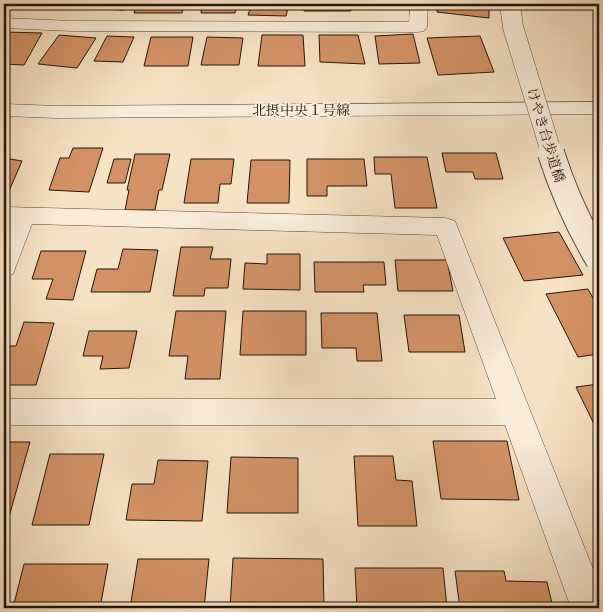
<svg xmlns="http://www.w3.org/2000/svg" width="603" height="612" font-family="Cardo,'Noto Serif JP',serif">
<rect width="100%" height="100%" fill="#f6e2c4"/>
<filter id="stains"><feTurbulence type="fractalNoise" baseFrequency=".004" numOctaves="4"/><feColorMatrix values="0 0 0 0 .2 0 0 0 0 .09 0 0 0 0 .02 0 0 0 .5 -.17"/></filter>
<radialGradient id="worn" r=".72"><stop offset=".6" stop-color="#630" stop-opacity="0"/><stop offset="1" stop-color="#630" stop-opacity=".3"/></radialGradient>
<path fill="#d39266" stroke="#23160b" d="M35 4H73L70 9 33 7Z
M85 4H127L124 10 83 8Z
M137 4H184L182 13H134Z
M202 4H236L235 13H201Z
M252 4H289L286 16 248 15Z
M304 4H351V11H304Z
M359 4H405L406 9H360Z
M438 4H489V18L437 12Z
M4 32 42 33 24 65 4 64Z
M413 34 420 63 379 64 375 36Z
M59 35 96 38 77 68 38 64Z
M262 35H303L305 66H258Z
M319 35H358L365 64 320 62Z
M107 36 134 37 123 62 94 61Z
M480 36 494 72 438 75 427 38Z
M151 37H193L188 66H144Z
M207 37 243 38 239 65H201Z
M73 148H103L89 192 49 190 60 158H69Z
M442 153H496L503 179H475L473 172H446Z
M135 154H170L162 190H159L155 210H125L129 190H127Z
M374 157H427L437 208H395L391 174H375Z
M4 158 22 161 9 191H4Z
M114 159H131L125 183H107Z
M191 159H234L231 184H220L218 203H184Z
M307 159H364L367 186H327V196H307Z
M251 160H290L289 203H247Z
M559 232 583 275 524 281 503 238Z
M181 247H213L210 259H231L228 288H205L204 296H173Z
M123 249 158 250 150 292H91L97 269H118Z
M41 251H86L73 300 46 299 53 279H32Z
M267 254H300V290L243 289 245 263 267 264Z
M395 260H447L453 291H398Z
M314 262H384L386 285H363L364 292H315Z
M588 289 599 309V354L578 357 546 294Z
M176 311H226L220 379H185L188 356H169Z
M243 311H306V355H240Z
M321 313H377L382 361H357L356 348H322Z
M404 315H459L465 352H409Z
M24 322 54 323 36 385H4V349L5 346H16Z
M89 331H137L129 368 100 369 103 356H83Z
M599 384V423L594 424 576 387Z
M433 441H507L519 500 441 499Z
M4 442H30L7 524H4Z
M50 454H104L89 525H32Z
M354 456H393L396 480 412 481 417 526H358Z
M231 457 298 458V513H227Z
M158 460 208 461 202 521 126 520 132 484H154Z
M233 558 323 559 324 608H230Z
M138 559H209L204 608H130Z
M24 564H108L100 608H13Z
M355 568H443L447 608H357Z
M455 571H504L506 581 547 582 553 608H460Z"/>
<g fill="none" stroke-linecap="round" stroke-linejoin="round">
<defs>
<path id="minor" d="M410 4H428L427 27 424 31 418 32 72 31 4 28V18L72 21 409 22Z
M4 207 446 218 455 221 599 584V608H571L505 425H4V399H496L437 235 32 224 13 274 4 277V234L8 223H4Z"/>
<path id="tertiary" d="M589 4H599V11L593 10Z
M599 102V114L57 118 4 116V104L57 106Z"/>
</defs>
<use href="#minor" stroke="#584939" stroke-width="1"/>
<use href="#tertiary" stroke="#584939" stroke-width="1"/>
<use href="#minor" fill="#f9ecd9" fill-rule="evenodd"/>
<use href="#tertiary" fill="#f9ecd9" fill-rule="evenodd"/>
<defs>
<path id="pedestrian-bridge-far1" d="M510 4 513 27 552 155"/>
<path id="pedestrian-bridge" d="M551 153C563 191 579 226 599 260"/>
</defs>
<use href="#pedestrian-bridge-far1" stroke="#584939" stroke-width="21" stroke-linecap="butt"/>
<use href="#pedestrian-bridge" stroke="#584939" stroke-width="28" stroke-linecap="butt"/>
<use href="#pedestrian-bridge-far1" stroke="#f9ecd9" stroke-width="20"/>
<use href="#pedestrian-bridge" stroke="#f9ecd9" stroke-width="26"/>
</g>
<g text-anchor="middle" stroke-width="4" stroke-linejoin="round" paint-order="stroke">
<g font-size="14" fill="#23160b" stroke="#f9ecd9">
<text x="301" y="115">北摂中央１号線</text>
<text transform="translate(546 135) rotate(73)" y="5">けやき台歩道橋</text>
</g>
</g>
<rect width="603" height="612" fill="none" stroke="#f6e2c4" stroke-width="20"/>
<rect x="5" y="5" width="593" height="602" fill="none" stroke="#23160b" stroke-width="2.5"/>
<rect x="10" y="10" width="583" height="592" fill="none" stroke="#23160b"/>
<rect width="100%" height="100%" filter="url(#stains)"/>
<rect width="100%" height="100%" fill="url(#worn)"/>
</svg>
